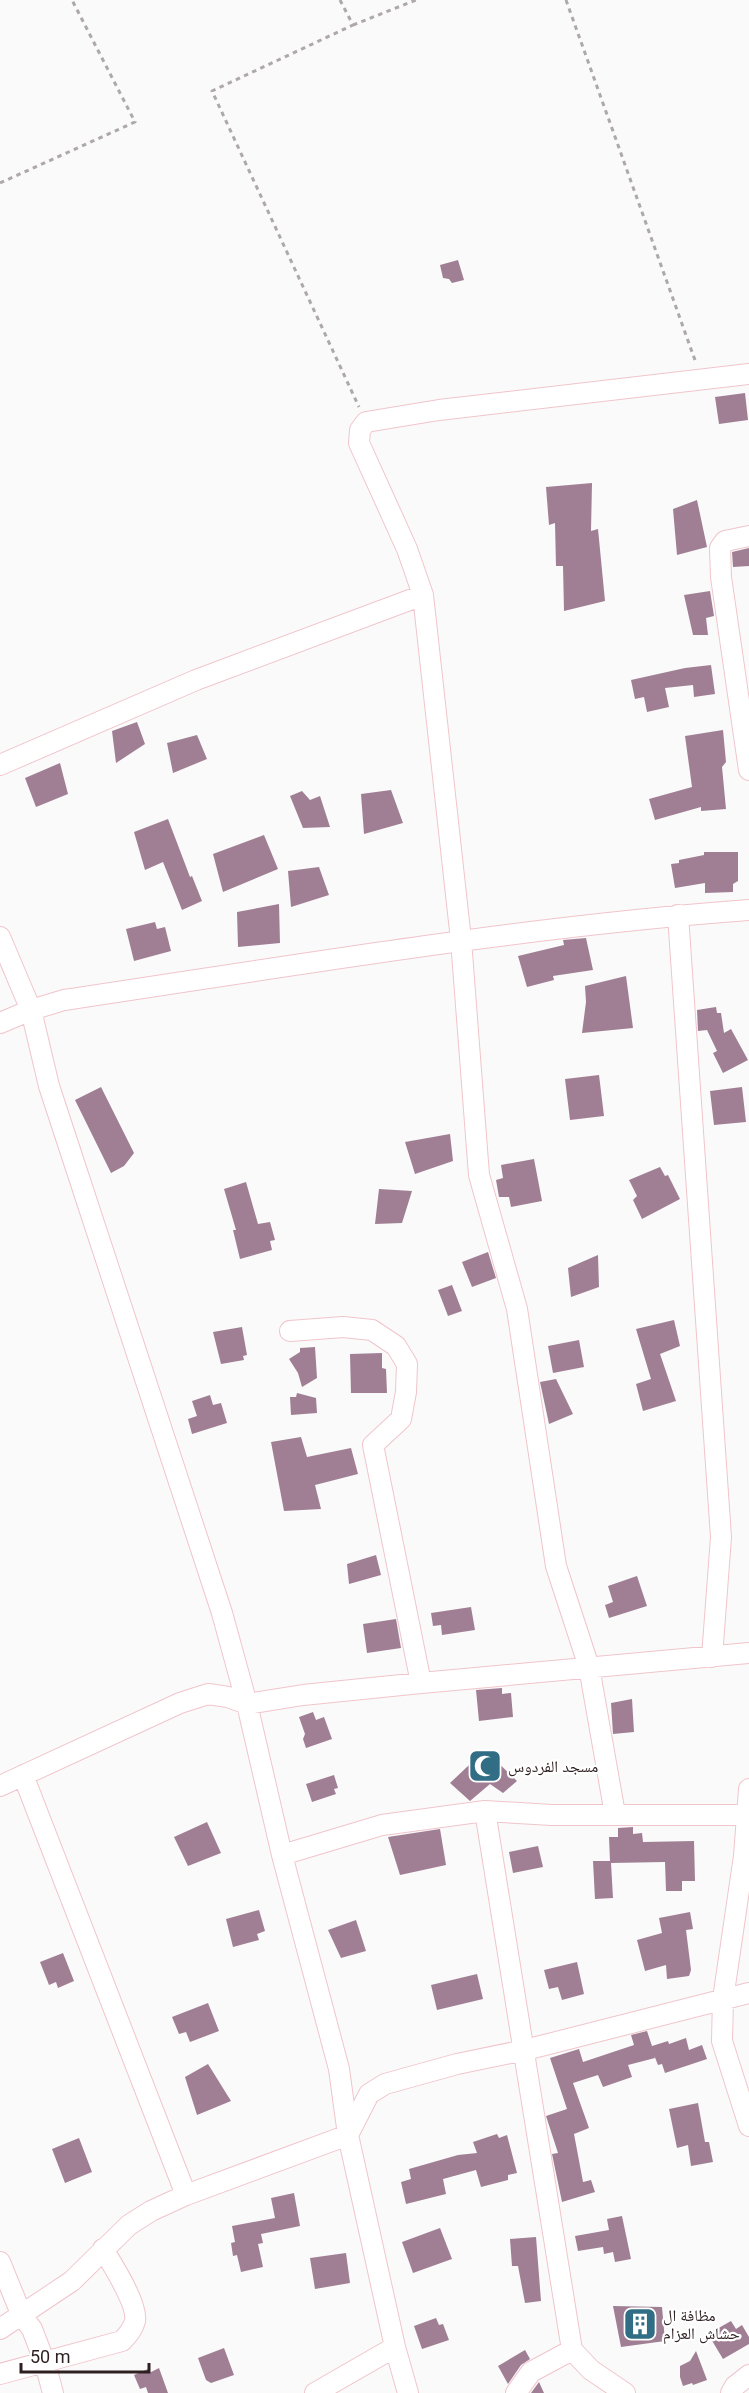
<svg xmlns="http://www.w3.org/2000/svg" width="749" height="2393" font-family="Roboto,'Noto Naskh Arabic',sans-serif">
<rect width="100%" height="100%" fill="#fafafa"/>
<path fill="#a07f94" d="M458 260 464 280 452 283 449 279 443 278 440 265Z
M745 393 748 420 719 424 715 397Z
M592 483 591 531 598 529 605 601 564 611 563 566H556L555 523 549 525 546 487Z
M697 500 707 547 677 555 673 509Z
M749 548V566L733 567 732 552Z
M710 591 714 616 706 618 708 635H693L684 595Z
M711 665 715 694 694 697 693 685 665 688 669 707 647 712 644 697 635 699 631 680 685 668Z
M137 722 145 744 116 763 112 731Z
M723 730 726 762 722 767 726 809 701 811V807L655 820 649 799 692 787 685 736Z
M197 735 207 759 173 773 167 743Z
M60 763 68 794 36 807 25 778Z
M391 790 403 823 364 834 361 794Z
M302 791 310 800 320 796 330 827 303 828 290 796Z
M168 819 190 877 192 876 202 901 182 910 163 862 145 870 134 832Z
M264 835 278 869 223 892 213 854Z
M704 852H738V881L733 884V892L705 893V883L675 888 671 864 679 863V860L704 855Z
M319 867 329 895 291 907 288 871Z
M279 904 280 943 238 947 237 912Z
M155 922 157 929 165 927 171 951 134 961 126 929Z
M586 938 593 970 553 976 554 980 527 987 518 956 564 945 563 940Z
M626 976 633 1028 582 1033 586 1002 585 986Z
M716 1007 717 1013H721L724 1033 731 1029 748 1060 723 1073 713 1053 717 1051 707 1030 698 1031 697 1010Z
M599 1075 604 1116 570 1120 565 1079Z
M101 1087 134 1153 124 1166 111 1173 75 1100Z
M742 1087 746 1122 714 1125 710 1091Z
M450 1134 453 1161 415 1174 405 1142Z
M534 1159 542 1201 511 1207 509 1197H499L496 1180 503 1178 501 1165Z
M660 1167 665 1176 668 1175 680 1199 642 1219 633 1200 637 1196 629 1180Z
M246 1182 258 1224 270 1222 275 1240 270 1241 272 1250 240 1259 233 1230H236L224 1189Z
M379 1189 412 1191 402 1223 375 1224Z
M488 1252 496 1278 472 1287 462 1262Z
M598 1255 599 1287 571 1297 568 1268Z
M452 1285 462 1311 448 1316 438 1290Z
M674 1320 680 1346 660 1354 676 1401 643 1411 636 1384 651 1379 636 1329Z
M242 1327 247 1355 243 1356 244 1360 221 1364 213 1332Z
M579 1340 584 1367 553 1373 548 1346Z
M315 1347 317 1378 302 1387 298 1373 289 1359 300 1352V1348Z
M382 1353V1368L386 1369 387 1393H351L350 1354Z
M556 1379 573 1414 549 1424 540 1382Z
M297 1393 316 1398 317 1413 291 1415 290 1397H296Z
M210 1395 213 1405 221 1403 227 1423 192 1434 188 1419 197 1416 192 1401Z
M301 1437 307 1457 351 1448 358 1474 315 1485 321 1509 284 1511 271 1442Z
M376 1555 381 1575 349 1584 347 1564Z
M637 1576 647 1606 609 1618 605 1605 613 1602 608 1586Z
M471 1607 475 1630 442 1635 441 1625 433 1626 431 1613Z
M396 1619 401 1648 367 1653 363 1624Z
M502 1688V1694L511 1693 513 1717 479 1721 476 1690Z
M632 1699 634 1732 613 1734 611 1703Z
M313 1712 316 1720 324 1717 332 1739 306 1748 303 1739 305 1734 299 1717Z
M485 1750 517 1781 503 1793 490 1784 470 1801 450 1783Z
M334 1775 338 1788 334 1789 336 1794 312 1802 306 1784Z
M207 1822 221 1853 188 1866 174 1837Z
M633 1827V1834L642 1833 643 1842 694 1841 695 1881H682V1891H666L665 1862 611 1863 613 1898 595 1899 593 1861H610L609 1837H618V1828Z
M440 1829 446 1865 400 1875 388 1837Z
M538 1846 543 1867 513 1873 509 1852Z
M259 1910 265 1931 257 1934 259 1940 233 1947 226 1919Z
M690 1912 693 1929 686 1930 691 1970 689 1976 667 1979 666 1965 645 1971 637 1940 662 1933 659 1918Z
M356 1920 366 1951 341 1958 328 1930Z
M63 1953 74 1981 58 1988 56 1982 49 1985 40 1962Z
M577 1962 584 1994 562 2000 558 1987 549 1989 544 1970Z
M477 1974 483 1999 437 2010 431 1985Z
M208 2003 219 2031 190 2042 186 2032 179 2034 172 2017Z
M647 2031 652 2046 668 2041 669 2044 686 2038 689 2050 702 2045 707 2059 665 2073 662 2064 658 2065 654 2055 655 2058 628 2065 632 2077 603 2087 598 2075 573 2083 589 2128 574 2134 583 2182 591 2180 595 2192 562 2202 552 2154 558 2153 546 2116 567 2109 550 2058 579 2049 583 2062 634 2045 631 2035Z
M208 2064 231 2101 197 2115 185 2077Z
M698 2103 705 2142H709L713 2162 691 2166 688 2145 677 2148 669 2109Z
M497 2134 499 2138 507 2135 517 2173 508 2175V2180L481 2187 476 2170 443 2179 446 2194 406 2204 401 2182 411 2179 409 2169 458 2155 477 2153 473 2142Z
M79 2138 92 2172 65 2183 52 2149Z
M294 2193 300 2226 261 2234 263 2243 258 2244 263 2267 241 2272 237 2255 233 2256 231 2243 235 2242 232 2226 275 2218 271 2198Z
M622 2216 631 2259 615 2262 613 2252 604 2254 603 2247 578 2251 575 2236 609 2230 607 2219Z
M440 2228 452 2259 413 2273 402 2242Z
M536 2237 541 2301 525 2303 518 2266H512L510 2239Z
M346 2253 350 2283 315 2289 310 2258Z
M613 2306 662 2307 665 2341 621 2347Z
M436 2318 439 2325 443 2324 449 2340 422 2349 414 2326Z
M731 2321 736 2329 742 2325 749 2337V2344L723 2359 708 2334Z
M224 2348 234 2375 211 2383 206 2380 198 2358Z
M525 2350 530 2359 521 2365 508 2384 498 2366Z
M696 2351 707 2380 693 2385 692 2383 683 2386 680 2377V2366L690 2361Z
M159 2368 168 2393H148L146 2387 140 2389 134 2375 148 2369 149 2373Z
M539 2382 544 2393H531Z"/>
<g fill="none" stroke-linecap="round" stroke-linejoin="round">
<defs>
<path id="minor" d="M749 536 725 541 720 548 721 577 749 770
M0 765 196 680 423 595
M678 915 721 1537 712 1657
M0 937 31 1010 0 1023
M290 1331 343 1327 372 1330 396 1346 407 1364 406 1392 401 1419 373 1445 421 1683
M23 1775 186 2195
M0 1786 180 1703 208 1694 228 1697 247 1704 303 1695 421 1683 749 1653
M749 1789 744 1856 723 1999 722 2041 749 2126
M485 1811 572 2350 591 2370 625 2393
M615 1814 589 1667 556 1566 517 1309 479 1175 461 940 423 595 407 549 359 443 360 430 366 422 439 410 749 374
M282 1855 382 1825 485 1811 552 1815H749
M0 2262 22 2316 32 2329 45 2363 53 2393
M0 2329 72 2281 129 2225 151 2211 186 2195 348 2135 369 2094 385 2084 457 2064 525 2050 749 1993
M0 2374 122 2341C128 2335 133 2329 135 2321 138 2304 112 2264 103 2249
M315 2393 395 2347
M408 2393 395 2347 348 2135 339 2069 282 1855 247 1704 222 1613 49 1086 31 1010 64 1000C292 966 519 927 749 910
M516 2393 531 2372 572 2350
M731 2393 735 2386 749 2375"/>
</defs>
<use href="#minor" stroke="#f0c5cb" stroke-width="22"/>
<path stroke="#aea8a9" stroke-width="3" stroke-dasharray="4.5 4.5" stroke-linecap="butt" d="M340 0 353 25 212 91 359 407
M566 0 696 363
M353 25 416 0
M0 183 135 122 72 0"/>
<use href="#minor" stroke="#fff" stroke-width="20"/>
</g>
<defs>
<symbol id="mosque-square" viewBox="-11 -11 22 22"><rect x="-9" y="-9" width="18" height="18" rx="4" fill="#316d84" stroke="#fff"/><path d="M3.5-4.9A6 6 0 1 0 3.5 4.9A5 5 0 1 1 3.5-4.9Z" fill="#fff"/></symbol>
<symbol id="building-square" viewBox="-11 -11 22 22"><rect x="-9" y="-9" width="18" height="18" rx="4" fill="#316d84" stroke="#fff"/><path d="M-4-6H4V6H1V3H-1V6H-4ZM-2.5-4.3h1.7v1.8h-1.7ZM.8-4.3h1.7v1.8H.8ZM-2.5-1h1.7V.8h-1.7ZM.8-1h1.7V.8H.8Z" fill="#fff"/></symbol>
</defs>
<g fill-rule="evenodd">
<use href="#mosque-square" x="466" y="1747" width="38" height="38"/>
<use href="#building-square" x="621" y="2305" width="38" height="38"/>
</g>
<g text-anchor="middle" stroke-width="4.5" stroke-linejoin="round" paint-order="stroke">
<g font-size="16" fill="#2e1f21" stroke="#fff" text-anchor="start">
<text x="508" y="1772">مسجد الفردوس</text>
<text x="663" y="2321">مظافة ال<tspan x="663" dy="18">حشاش العزام</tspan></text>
</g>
</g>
<path d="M21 2363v9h128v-9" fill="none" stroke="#2e1f21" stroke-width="3"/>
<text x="30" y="2363" font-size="18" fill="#2e1f21" stroke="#ffffff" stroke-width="4.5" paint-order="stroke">50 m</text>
</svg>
